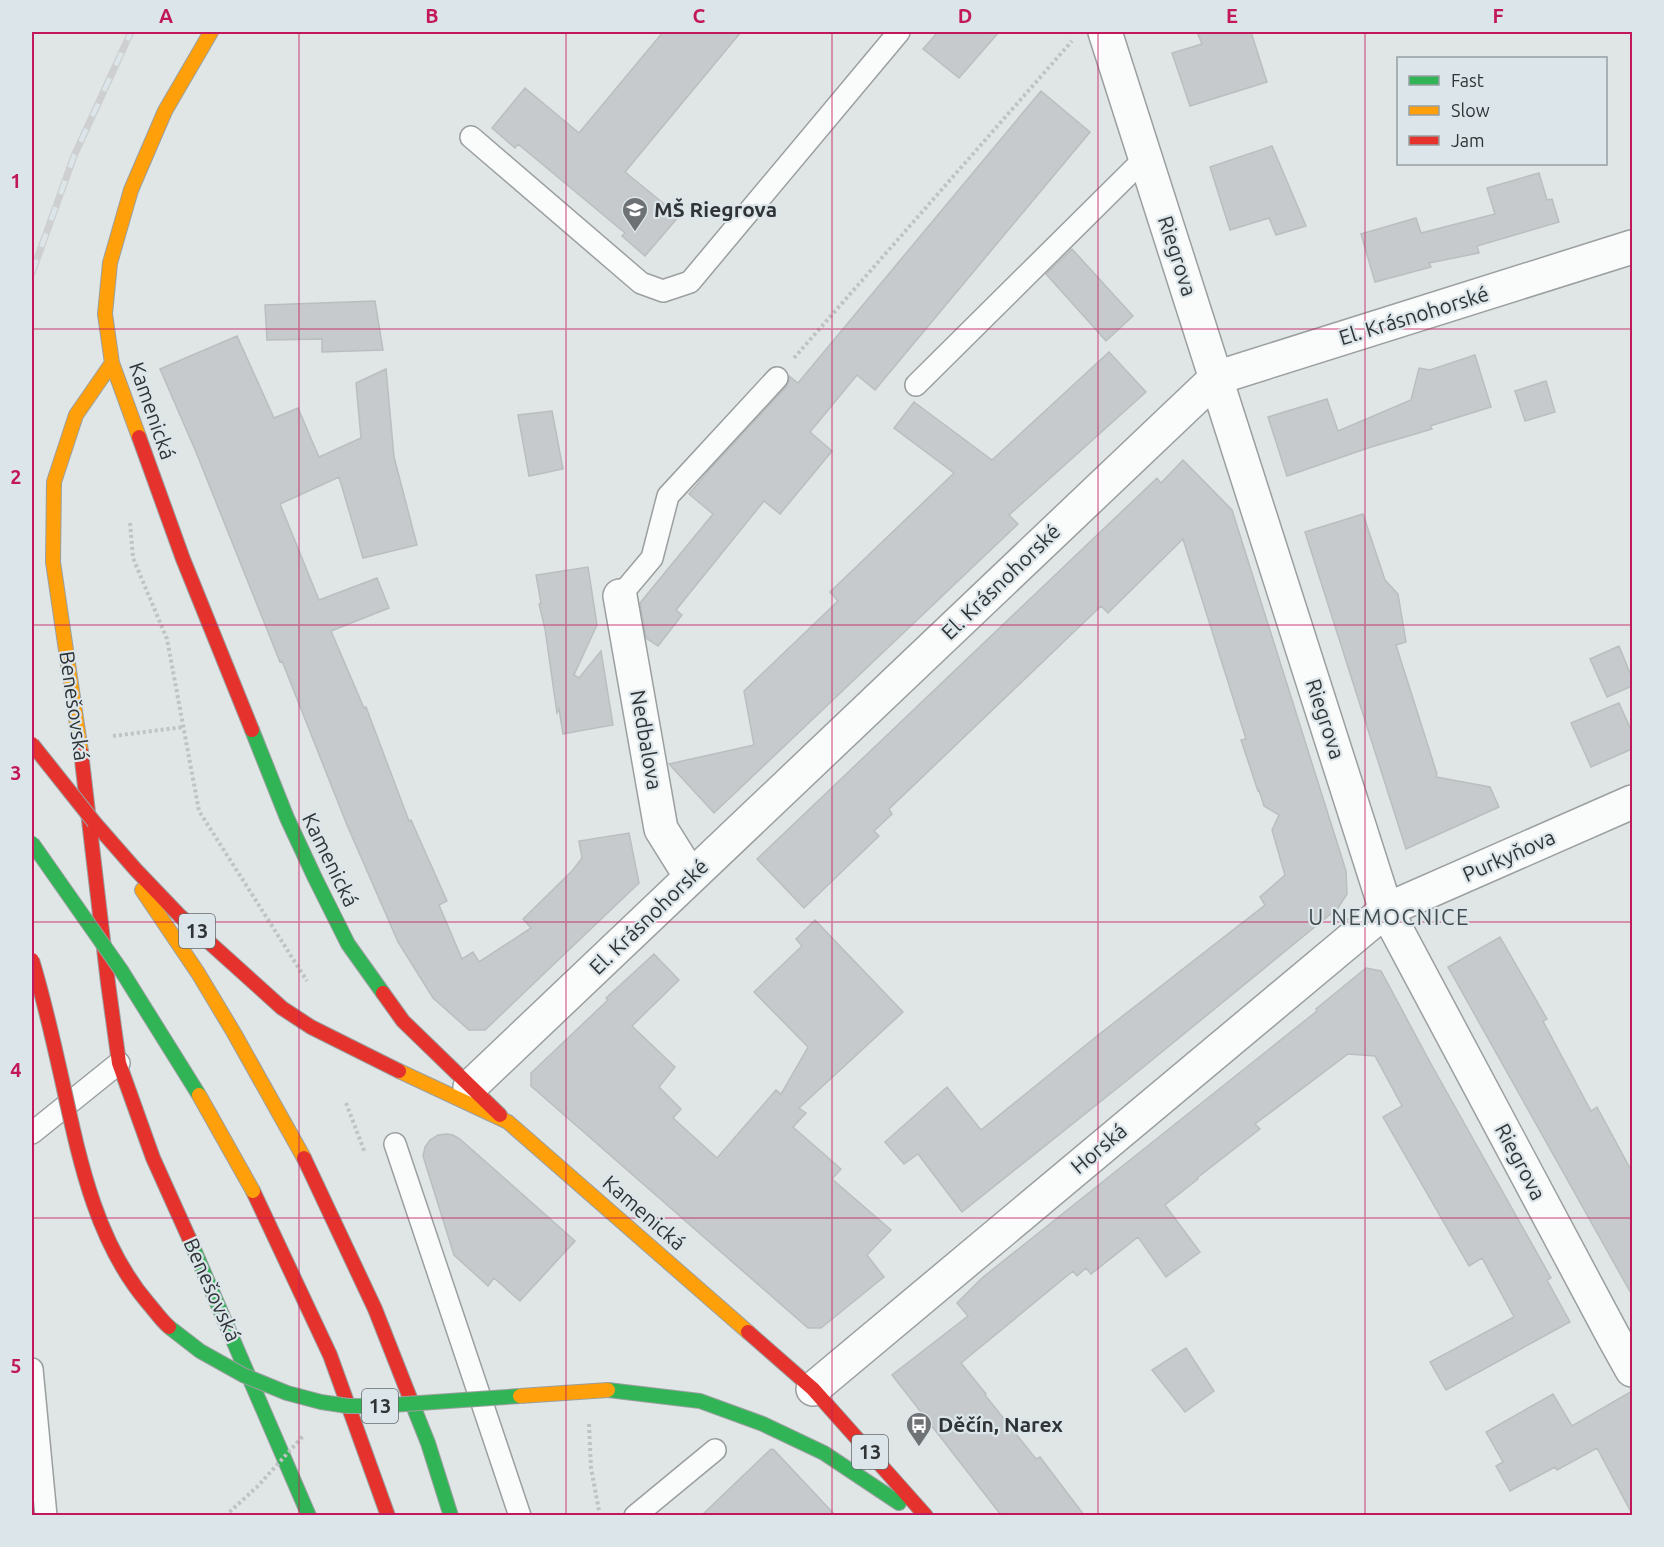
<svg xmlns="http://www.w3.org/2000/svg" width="1664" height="1547" font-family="Ubuntu,sans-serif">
<rect width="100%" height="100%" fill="#e0e5e6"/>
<path fill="#c6cacc" stroke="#babebf" stroke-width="1.5" d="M663 32H741L625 172 679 216 645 256 622 236 625 233 518 144 515 148 492 128 525 88 579 133Z
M938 32H999L959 78 923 49Z
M1197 32H1251L1267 82 1190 106 1172 53 1202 44Z
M1041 91 1090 132 875 390 857 375 810 432 832 451 780 514 764 501 676 610 682 615 658 646 646 638 640 603 713 514 689 494 711 468 786 387 789 381V376L798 383Z
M1272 146 1306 226 1276 235 1269 218 1230 230 1210 167Z
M1539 173 1547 200 1552 199 1559 222 1477 246 1479 253 1429 263 1431 267 1375 282 1361 234 1416 218 1421 233 1495 214 1487 188Z
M1072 249 1133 316 1106 341 1046 274Z
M375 301 383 350 322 352V339L267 340 265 305Z
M237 336 274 418 298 408 319 457 361 438 356 383 386 369 394 457 417 545 363 558 339 477 280 504 319 600 377 578 389 608 331 631 364 708 366 707 409 821 411 820 447 901 439 905 462 959 473 952 479 962 531 928 523 919 572 871 582 858 579 841 629 833 639 883 485 1030H469L433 998 398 942 347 825 282 661 280 662 196 452 160 369Z
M1109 352 1146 392 1009 515 1018 524 714 813 669 764 754 745 744 691 838 601 830 592 954 473 894 428 914 402 992 460Z
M1475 355 1491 407 1430 426 1432 429 1371 447 1287 476 1268 417 1327 399 1338 431 1411 400 1419 368 1430 370Z
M1546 381 1555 412 1525 421 1515 391Z
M552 411 563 469 529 476 518 415Z
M1183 460 1232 510 1346 871 1347 894 1338 908 1130 1078 962 1212 918 1154 904 1164 885 1142 947 1087 981 1130 1097 1036 1265 905 1260 897 1285 875 1272 830 1279 815 1264 806 1259 790 1258 791 1241 740 1246 739 1183 539 1108 613 1101 606 889 809 892 814 874 831 879 836 804 908 757 859 1157 478 1161 483Z
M1363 514 1385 580 1398 594 1406 642 1396 645 1437 774 1436 777 1490 787 1499 807 1406 849 1305 532Z
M588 567 597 625 574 675 579 678 601 651 613 725 563 734 559 709 557 713 545 629 539 604 541 603 536 575Z
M1619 646 1632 678V686L1607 697 1590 659Z
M1619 703 1632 732V749L1591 767 1571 723Z
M815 920 903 1012 799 1108 806 1113 793 1127 841 1169 832 1179 891 1230 867 1255 884 1277 821 1328H808L531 1086V1073L608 1000 606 998 654 954 679 980 632 1026 675 1067 659 1087 681 1109 673 1118 717 1158 776 1090 781 1094 808 1047 754 992 802 946 796 939Z
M1500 937 1547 1019 1543 1021 1591 1111 1597 1107 1632 1172V1295L1448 967Z
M1366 968 1381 971 1431 1064 1551 1278 1547 1280 1570 1322 1446 1390 1430 1362 1514 1317 1482 1258 1469 1266 1383 1117 1402 1106 1375 1056 1348 1054 1255 1124 1260 1129 1197 1178 1198 1179 1165 1205 1200 1252 1166 1277 1138 1237 1091 1274 1086 1268 1077 1276 1073 1271 961 1363 986 1394 985 1395 1036 1459 1040 1457 1084 1515H1001L892 1375 968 1316 957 1303 982 1278 1317 1011 1316 1009Z
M447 1134 453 1135 460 1139 575 1241 520 1301 494 1278 488 1286 454 1255 423 1156 425 1147 430 1140 438 1135Z
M1186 1348 1214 1391 1185 1412 1152 1370Z
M1632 1391V1514L1597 1448 1557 1470 1555 1467 1510 1491 1496 1466 1503 1462 1486 1432 1553 1394 1572 1426Z
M771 1449 774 1450 835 1515H702Z"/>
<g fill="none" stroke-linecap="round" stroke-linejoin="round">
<defs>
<path id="lane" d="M471 137 641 283 663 291 690 282 899 32
M916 385 1145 158
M620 596 652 558 668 496 777 378
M32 1133 119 1063
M395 1144 520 1516
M32 1369 46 1516
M635 1516 715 1450"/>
<path id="street" d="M1105 32 1386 910 1612 1334 1632 1370
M620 596 661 829 691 877
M470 1087 1216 378 1632 247
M813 1389 1386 910 1632 802"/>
<path id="fast" d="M252 730 287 818 315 878 348 944 383 993
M189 1238 309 1516
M608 1390 700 1401 763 1424 824 1453 899 1503
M410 1398 428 1443 451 1516"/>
<path id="slow" d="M139 437 112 363 105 314 110 263 131 190 165 111 211 32
M81 752 53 562 54 482 76 415 112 363
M142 890 198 973 234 1033 304 1158
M399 1071 508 1122 748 1332"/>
<path id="jam" d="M139 437 183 559 252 730
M81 752 108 983 119 1063 153 1158 189 1238
M94 822 136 870 180 916 282 1008 311 1027 399 1071
M383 993 403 1021 500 1115
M304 1158 375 1309 410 1398
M253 1191 330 1355 388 1516
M748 1332 813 1389 926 1516"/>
</defs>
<use href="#lane" stroke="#9b9fa0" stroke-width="24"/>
<use href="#street" stroke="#9b9fa0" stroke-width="36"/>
<use href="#fast" stroke="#9b9fa0" stroke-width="16"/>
<use href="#slow" stroke="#9b9fa0" stroke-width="16"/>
<use href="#jam" stroke="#9b9fa0" stroke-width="16"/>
<path stroke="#c0c3c3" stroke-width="4" stroke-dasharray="3 3" stroke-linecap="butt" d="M794 358 1072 41
M130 523 133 558 167 639 199 811 307 981
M113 736 184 727
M346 1103 365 1153
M589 1424 591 1468 600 1516"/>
<use href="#lane" stroke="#fafbfb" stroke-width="21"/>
<use href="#street" stroke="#fafbfb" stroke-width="33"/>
<use href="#fast" stroke="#30b455" stroke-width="14"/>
<use href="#slow" stroke="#ff9f0a" stroke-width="14"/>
<use href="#jam" stroke="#e5322d" stroke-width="14"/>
<defs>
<path id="rail" d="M32 273 74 156 131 32"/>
</defs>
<use href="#rail" stroke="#cdcfd0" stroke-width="7"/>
<use href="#rail" stroke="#dce6ea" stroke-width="4.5" stroke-dasharray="14" stroke-linecap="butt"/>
<defs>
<path id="fast-bridge" d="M32 843 121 970 199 1095
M169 1327 200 1351 243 1375 287 1393 321 1402 348 1406H377L520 1396"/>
<path id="slow-bridge" d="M199 1095 253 1191
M520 1396 608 1390"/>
<path id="jam-bridge" d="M32 744 94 822
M32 960C44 999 53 1040 62 1080 79 1157 95 1241 148 1303 155 1311 161 1320 169 1327"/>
</defs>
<use href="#fast-bridge" stroke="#9b9fa0" stroke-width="16" stroke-linecap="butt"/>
<use href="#slow-bridge" stroke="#9b9fa0" stroke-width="16" stroke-linecap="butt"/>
<use href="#jam-bridge" stroke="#9b9fa0" stroke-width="16" stroke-linecap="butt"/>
<path stroke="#c0c3c3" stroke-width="4" stroke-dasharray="3 3" stroke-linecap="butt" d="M225 1516 257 1487 304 1435"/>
<use href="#fast-bridge" stroke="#30b455" stroke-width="14"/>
<use href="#slow-bridge" stroke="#ff9f0a" stroke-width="14"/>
<use href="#jam-bridge" stroke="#e5322d" stroke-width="14"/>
</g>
<path fill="none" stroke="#c2185b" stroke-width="1.5" stroke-opacity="0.55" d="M299 32V1516M566 32V1516M832 32V1516M1098 32V1516M1365 32V1516M32 329H1632M32 625H1632M32 922H1632M32 1218H1632"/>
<defs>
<symbol id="school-pin" viewBox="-11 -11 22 30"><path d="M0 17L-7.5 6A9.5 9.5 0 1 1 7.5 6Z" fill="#6e7274" stroke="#dce6ea"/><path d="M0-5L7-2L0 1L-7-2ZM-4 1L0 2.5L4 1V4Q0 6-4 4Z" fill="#fff"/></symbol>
<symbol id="bus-pin" viewBox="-11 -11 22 30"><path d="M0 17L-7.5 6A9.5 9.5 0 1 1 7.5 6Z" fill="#6e7274" stroke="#dce6ea"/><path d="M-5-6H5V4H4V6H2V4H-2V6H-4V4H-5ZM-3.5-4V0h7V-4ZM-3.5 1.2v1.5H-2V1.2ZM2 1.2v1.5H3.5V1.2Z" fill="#fff"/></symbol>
</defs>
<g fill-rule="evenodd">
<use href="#school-pin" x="620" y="195" width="30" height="40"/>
<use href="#bus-pin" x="904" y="1410" width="30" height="40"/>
</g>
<g text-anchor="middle" stroke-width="4.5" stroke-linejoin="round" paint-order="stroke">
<g fill="#dce6ea" stroke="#64696c" stroke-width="1.5">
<rect x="179" y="914" width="36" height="34" rx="4.5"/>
<rect x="362" y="1389" width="36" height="34" rx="4.5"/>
<rect x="852" y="1435" width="36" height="34" rx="4.5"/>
</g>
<g font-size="20" font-weight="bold" fill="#303436">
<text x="197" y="938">13</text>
<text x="380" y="1413">13</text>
<text x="870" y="1459">13</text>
</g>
<g font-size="21" font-weight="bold" fill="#303436" stroke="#dce6ea" text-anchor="start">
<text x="654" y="217">MŠ Riegrova</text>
<text x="938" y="1432">Děčín, Narex</text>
</g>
<g font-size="21" fill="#303436" stroke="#dce6ea">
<text transform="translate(1177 256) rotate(72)" y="7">Riegrova</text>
<text transform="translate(1414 316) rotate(-17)" y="7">El. Krásnohorské</text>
<text transform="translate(152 411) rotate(71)" y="7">Kamenická</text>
<text transform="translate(1001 582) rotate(-44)" y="7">El. Krásnohorské</text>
<text transform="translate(74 706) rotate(82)" y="7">Benešovská</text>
<text transform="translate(1325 719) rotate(72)" y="7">Riegrova</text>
<text transform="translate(646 740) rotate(80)" y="7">Nedbalova</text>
<text transform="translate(1509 856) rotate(-24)" y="7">Purkyňova</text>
<text transform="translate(330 860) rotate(64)" y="7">Kamenická</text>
<text transform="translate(649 917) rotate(-44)" y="7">El. Krásnohorské</text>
<text transform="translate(1099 1149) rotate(-40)" y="7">Horská</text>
<text transform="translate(1520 1162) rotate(62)" y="7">Riegrova</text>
<text transform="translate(644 1213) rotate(41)" y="7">Kamenická</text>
<text transform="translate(212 1290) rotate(66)" y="7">Benešovská</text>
</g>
<g font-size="22" letter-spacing="1.5" fill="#434b4e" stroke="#dce6ea">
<text x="1389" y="925">U NEMOCNICE</text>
</g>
</g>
<rect width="1664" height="1547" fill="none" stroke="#dce6ea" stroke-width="66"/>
<rect x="1397" y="57" width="210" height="108" fill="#dce6ea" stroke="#979fa2" stroke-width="1.5"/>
<rect x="1409" y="76" width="30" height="9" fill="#30b455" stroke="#979fa2" stroke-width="1.5"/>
<text x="1451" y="87" font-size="18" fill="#303436">Fast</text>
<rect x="1409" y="106" width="30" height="9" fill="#ff9f0a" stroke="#979fa2" stroke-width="1.5"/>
<text x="1451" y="117" font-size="18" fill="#303436">Slow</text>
<rect x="1409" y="136" width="30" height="9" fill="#e5322d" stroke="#979fa2" stroke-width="1.5"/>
<text x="1451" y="147" font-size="18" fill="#303436">Jam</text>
<rect x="33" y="33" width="1598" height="1481" fill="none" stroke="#c2185b" stroke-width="2"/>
<g font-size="20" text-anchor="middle" font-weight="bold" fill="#c2185b">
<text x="166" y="23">A</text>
<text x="432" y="23">B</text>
<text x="699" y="23">C</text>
<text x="965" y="23">D</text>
<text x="1232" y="23">E</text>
<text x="1498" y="23">F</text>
<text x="16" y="188">1</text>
<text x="16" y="484">2</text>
<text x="16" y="780">3</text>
<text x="16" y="1077">4</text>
<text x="16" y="1373">5</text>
</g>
</svg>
